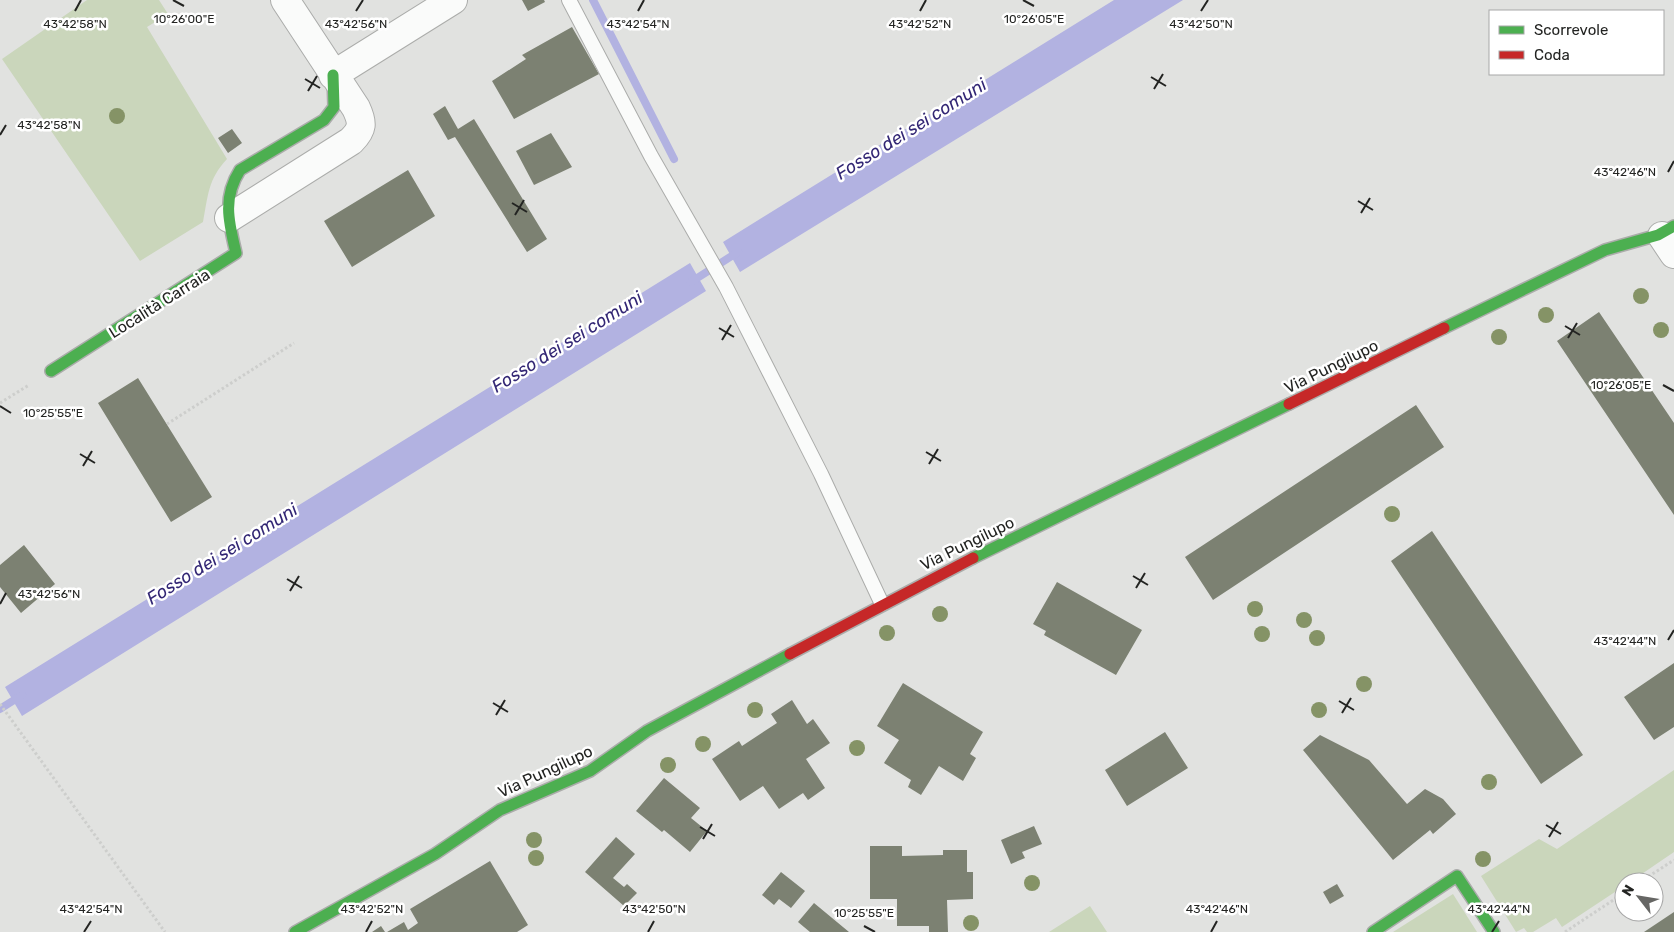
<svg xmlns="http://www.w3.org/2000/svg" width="1674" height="932" font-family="Rubik,sans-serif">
<rect width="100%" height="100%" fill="#e1e2e0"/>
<path fill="#cad6bb" d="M87 0H159L168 14 147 27 227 159C208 179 208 196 203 222L140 261 2 59Z
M1674 770V852L1630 882H1624V886L1562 927 1556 918 1533 932H1527L1524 928 1516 932 1481 876 1539 839 1557 849Z
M1453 894 1477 932H1393Z
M1090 906 1107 932H1049Z"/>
<path fill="#b2b2e1" d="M1114 0H1183L740 272 723 242Z
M690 263 706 291 22 716 5 687Z"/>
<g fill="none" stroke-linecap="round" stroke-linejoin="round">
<path stroke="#b2b2e1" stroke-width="8" d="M593 0 674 159
M691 282 738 252
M0 709 22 695"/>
</g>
<path fill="#7c8172" d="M522 0H544L545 2 528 11Z
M572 27 599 74 514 119 492 81 526 59 522 55Z
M445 106 458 129 474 119 547 239 527 252 455 137 448 140 433 114Z
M232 129 242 143 228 153 218 138Z
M551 133 572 167 534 185 516 151Z
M408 170 435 216 352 267 324 221Z
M1599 312 1674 423V515L1557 341Z
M138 378 212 497 171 522 98 403Z
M1416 405 1444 447 1213 600 1185 557Z
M1432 531 1583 755 1541 784 1391 561Z
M24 545 55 584 21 613 0 587V565Z
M1057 582 1142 630 1116 675 1044 635 1046 631 1033 624Z
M1674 663V727L1654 740 1624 697Z
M903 683 983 732 970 754 976 758 963 781 939 766 921 795 908 787 911 780 884 763 899 740 877 726Z
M792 700 807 724 813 719 830 743 806 759 825 788 808 800 803 793 779 809 763 786 740 801 712 759 739 741 742 746 777 723 771 714Z
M1165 732 1188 768 1127 806 1105 770Z
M1320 735 1369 760 1407 804 1425 789 1443 799 1456 814 1433 834 1430 830 1393 860 1303 750Z
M664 778 700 808 691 818 707 831 690 852 664 830 662 832 636 811Z
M1034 826 1042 844 1022 852 1025 858 1011 864 1001 840Z
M616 837 635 854 613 878 624 887 627 884 637 893 624 906 585 872Z
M870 846H902V856L943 855V850H967V872H973V899L947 900 948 932H929V926H897V899H870Z
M490 861 528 925 517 932H387L404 922 408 930 418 923 410 909Z
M781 872 805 891 791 908 779 899 774 905 762 895Z
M1337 884 1344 896 1330 904 1323 892Z
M814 903 849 932H810L798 922Z
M1674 912V932H1644Z
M381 926 385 932H372Z"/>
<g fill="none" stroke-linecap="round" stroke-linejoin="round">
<defs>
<path id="lane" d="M569 0 651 156 726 287 821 474 882 604"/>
<path id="street" d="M333 75 453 0
M229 218 351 141C363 129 363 123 356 108L285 0
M1662 236 1674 254"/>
<path id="fast" d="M1444 328 1605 250 1658 235 1674 226
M51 371 236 253C229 223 222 198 240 170L324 120 334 107 333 75
M973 558 1289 404
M295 932 435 854 500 810 590 771 647 731 790 654
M1373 932 1457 876 1494 932"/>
<path id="jam" d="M1289 404 1444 328
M790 654 973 558"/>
</defs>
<use href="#lane" stroke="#abacaa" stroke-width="16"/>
<use href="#street" stroke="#abacaa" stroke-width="30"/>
<use href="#fast" stroke="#abacaa" stroke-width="14"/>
<use href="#jam" stroke="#abacaa" stroke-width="14"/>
<path stroke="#cdcecc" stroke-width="3" stroke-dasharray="2.5 2.5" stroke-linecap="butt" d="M0 403 29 385
M167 424 294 343
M0 704 165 932
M1640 882 1674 860
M1565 932 1624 893"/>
<use href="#lane" stroke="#fafbfa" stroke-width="14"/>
<use href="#street" stroke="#fafbfa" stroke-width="28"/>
<use href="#fast" stroke="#4caf50" stroke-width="11"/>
<use href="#jam" stroke="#c62828" stroke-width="11"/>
</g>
<g fill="#859366">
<circle cx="117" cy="116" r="8"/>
<circle cx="1641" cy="296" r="8"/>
<circle cx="1546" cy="315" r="8"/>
<circle cx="1661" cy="330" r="8"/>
<circle cx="1499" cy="337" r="8"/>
<circle cx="1392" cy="514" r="8"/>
<circle cx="1255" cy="609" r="8"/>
<circle cx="940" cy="614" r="8"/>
<circle cx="1304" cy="620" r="8"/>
<circle cx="887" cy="633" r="8"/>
<circle cx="1262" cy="634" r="8"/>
<circle cx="1317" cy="638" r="8"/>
<circle cx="1364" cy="684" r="8"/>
<circle cx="755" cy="710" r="8"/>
<circle cx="1319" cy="710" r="8"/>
<circle cx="703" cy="744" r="8"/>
<circle cx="857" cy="748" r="8"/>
<circle cx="668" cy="765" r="8"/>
<circle cx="1489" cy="782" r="8"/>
<circle cx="534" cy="840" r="8"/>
<circle cx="536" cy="858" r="8"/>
<circle cx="1483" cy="859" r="8"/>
<circle cx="1032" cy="883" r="8"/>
<circle cx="971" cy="923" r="8"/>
</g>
<path fill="none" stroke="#232422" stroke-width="2" d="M173 0 184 6M1023 0 1034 6M75 11 81 0M356 11 363 0M638 11 644 0M920 11 926 0M1201 11 1208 0M1151 77 1166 86M305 79 320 88M1154 89 1163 74M308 91 317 76M0 135 6 125M1668 172 1674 161M1358 201 1373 210M512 203 527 212M1361 213 1370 198M515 215 524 200M1565 326 1580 335M719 328 734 337M1568 338 1577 323M722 340 731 325M1663 385 1674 391M0 406 11 413M926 452 941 461M80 454 95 463M929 464 938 449M83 466 92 451M1133 576 1148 585M287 579 302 588M1136 588 1145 573M290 591 299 576M0 604 6 593M1668 640 1674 630M1339 701 1354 710M493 703 508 712M1342 713 1351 698M496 715 505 700M1546 825 1561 834M700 827 715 836M1549 837 1558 822M703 839 712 824M864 926 875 932M84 932 91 921M366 932 372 921M648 932 654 921M1211 932 1217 921M1492 932 1499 921"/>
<g text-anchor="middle" stroke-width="5" stroke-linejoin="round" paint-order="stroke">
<g font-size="16" fill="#232422" stroke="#fff">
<text transform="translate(159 303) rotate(-32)" y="6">Località Carraia</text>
<text transform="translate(1331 366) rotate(-26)" y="6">Via Pungilupo</text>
<text transform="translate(967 543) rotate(-26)" y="6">Via Pungilupo</text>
<text transform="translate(545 771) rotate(-25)" y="6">Via Pungilupo</text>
</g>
<g font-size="18" font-style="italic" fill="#322674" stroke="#fff">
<text transform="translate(911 129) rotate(-32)" y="6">Fosso dei sei comuni</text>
<text transform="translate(567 342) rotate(-32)" y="6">Fosso dei sei comuni</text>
<text transform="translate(222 554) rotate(-32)" y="6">Fosso dei sei comuni</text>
</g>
</g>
<g font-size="12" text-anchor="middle" fill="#232422" stroke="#fff" stroke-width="5" stroke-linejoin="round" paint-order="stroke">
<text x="184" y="23">10°26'00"E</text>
<text x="1034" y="23">10°26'05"E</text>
<text x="75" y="28">43°42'58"N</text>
<text x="356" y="28">43°42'56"N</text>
<text x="638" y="28">43°42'54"N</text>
<text x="920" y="28">43°42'52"N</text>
<text x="1201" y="28">43°42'50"N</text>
<text x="49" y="129">43°42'58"N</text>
<text x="1625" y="176">43°42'46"N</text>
<text x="1621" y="389">10°26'05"E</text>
<text x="53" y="417">10°25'55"E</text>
<text x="49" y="598">43°42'56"N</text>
<text x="1625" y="645">43°42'44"N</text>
<text x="91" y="913">43°42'54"N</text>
<text x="372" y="913">43°42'52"N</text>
<text x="654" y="913">43°42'50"N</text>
<text x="1217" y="913">43°42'46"N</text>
<text x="1499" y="913">43°42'44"N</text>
<text x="864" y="917">10°25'55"E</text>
</g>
<rect x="1489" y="10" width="175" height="65" fill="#ffffff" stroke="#a7a7a7"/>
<rect x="1499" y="26" width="25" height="8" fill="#4caf50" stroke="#a7a7a7"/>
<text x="1534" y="35" font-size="15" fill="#232422">Scorrevole</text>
<rect x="1499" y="51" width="25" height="8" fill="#c62828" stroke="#a7a7a7"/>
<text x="1534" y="60" font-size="15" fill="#232422">Coda</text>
<g transform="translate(1639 897) rotate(301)"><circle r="24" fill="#ffffff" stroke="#a7a7a7"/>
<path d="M0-4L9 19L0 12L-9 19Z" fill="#666664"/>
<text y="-8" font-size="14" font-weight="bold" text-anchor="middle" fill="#232422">N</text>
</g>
</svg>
